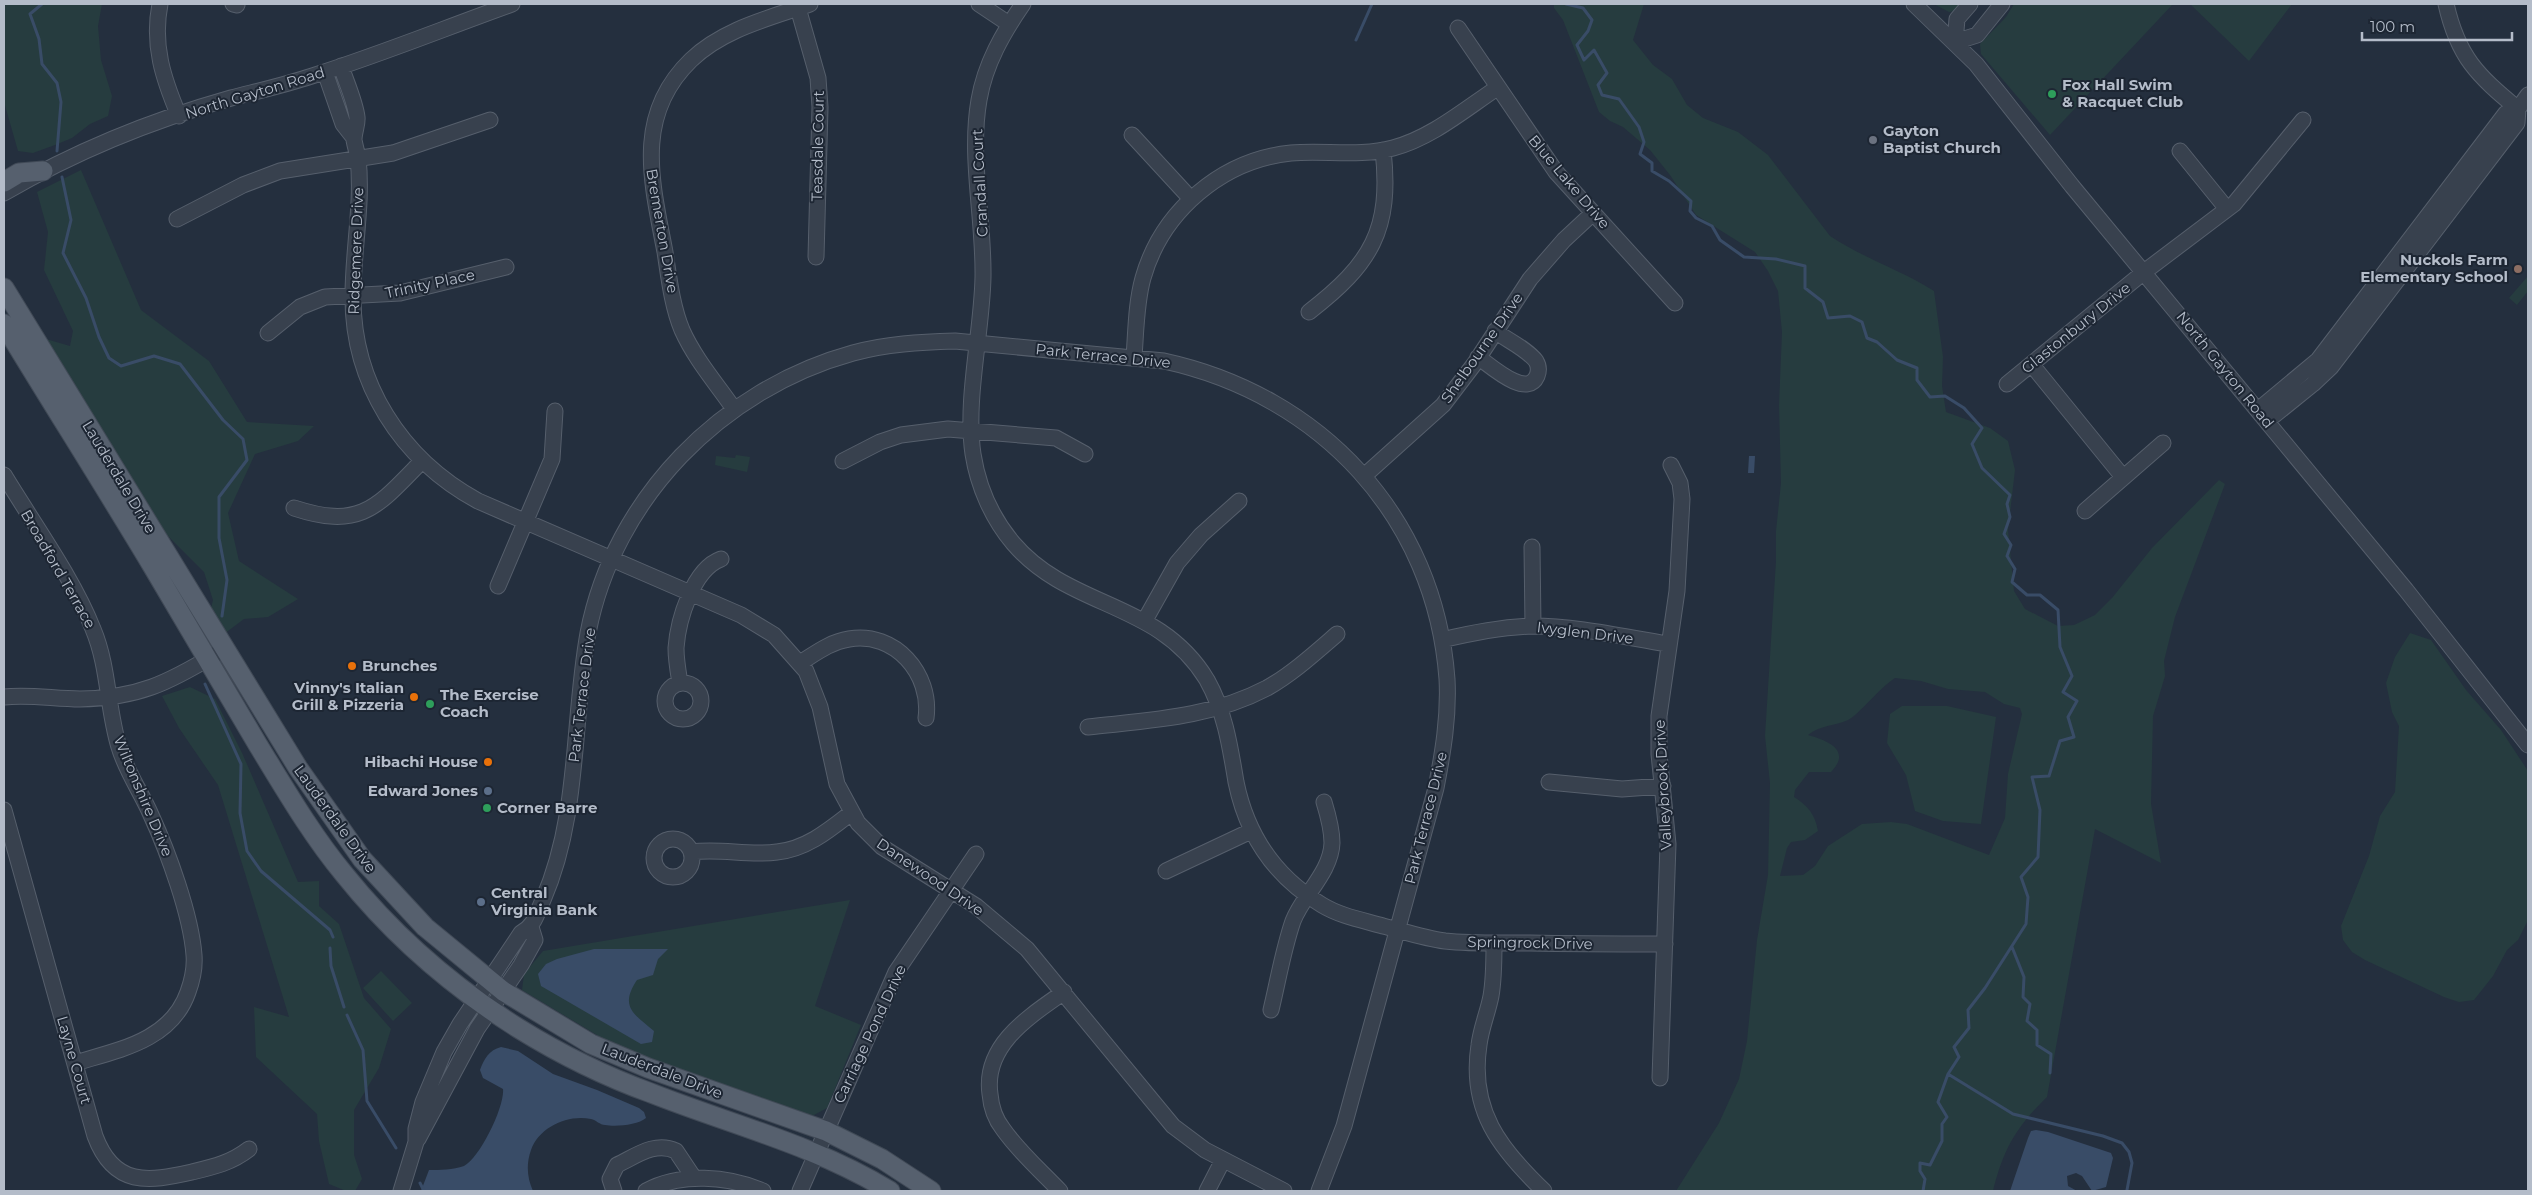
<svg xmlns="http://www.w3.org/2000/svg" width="2532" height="1195" font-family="Montserrat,sans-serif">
<rect width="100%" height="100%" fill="#242f3e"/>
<path fill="#263c3f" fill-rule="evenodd" d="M4 4H102L98 26 101 60 112 96 108 116 90 124 72 138 55 145 33 153 18 151 4 102Z
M1554 4H1644L1633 40 1653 65 1672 79 1687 105 1703 118 1738 132 1768 155 1830 236C1863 258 1901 270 1934 291L1943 357 1942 386 1946 412 1990 428 2008 441 2015 470 2008 530 2014 591 2025 609 2058 626 2074 625 2095 615 2112 598 2152 548 2219 480 2225 484 2175 617 2164 661 2165 676 2153 716 2151 804 2161 863 2095 829 2047 1097C2016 1127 2003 1150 1993 1191H1676L1719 1123 1739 1079 1747 1041 1757 940 1768 875 1770 783 1765 736 1776 561V531L1781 483 1779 405 1782 332 1778 291 1768 271 1755 252 1696 215 1670 175 1650 150 1623 127 1610 121 1599 112 1563 20 1554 8ZM1895 678 1921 681 1948 689 1985 692 2004 704 2020 708 2022 714 2008 774 2005 818 1989 855 1907 824 1891 822 1862 824 1828 846 1815 866 1803 875 1780 876 1787 848 1791 842 1805 840 1818 831C1815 814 1808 806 1794 797L1795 790 1809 772H1831C1853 749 1825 740 1808 735 1820 725 1835 726 1848 720 1861 713 1878 689 1895 678Z
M1934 4H1965L1955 11 1949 12Z
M2014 4H2173L2050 135 1981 54 1980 44 2006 17Z
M2190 4H2292L2249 61Z
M81 170 141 310 209 361 247 422 314 426 298 441 255 454 228 513 239 561 298 599 268 617 244 619 224 634 210 612 213 600 204 572 160 528 46 339 70 346 73 331 44 270 48 232 37 192Z
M2528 276V291L2517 305 2509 298Z
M736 455 750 457 747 472 715 465 716 456 735 458Z
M2410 633 2431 640 2466 690 2501 730 2528 771V920L2518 940 2507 950 2493 976 2474 1000 2459 1002 2444 997 2365 960 2352 952 2343 940 2341 926 2369 856 2380 816 2395 792 2399 726 2392 712 2386 683 2395 657Z
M190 687 215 699 243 755 298 882 319 881V906L339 924 364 998 391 1029 379 1068 354 1110V1155L362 1179 355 1191H346L329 1184 319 1141 317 1114 256 1057 254 1007 289 1017 218 785 179 728 162 696Z
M1902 706H1947L1996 717 1981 824 1943 821 1915 811 1906 775 1887 743 1890 714Z
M850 900 815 1006 861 1025 827 1108 812 1116 622 1050 522 990 524 974 543 951Z
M381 971 412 1003 393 1021 363 988Z"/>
<path fill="#394c67" d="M1749 456H1755L1754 473H1748Z
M594 949H668L658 959 653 975 637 980C619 1007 634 1014 654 1031L652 1042 641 1044 541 986 538 974 546 964 557 959Z
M501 1047 518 1051 553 1074 597 1090 639 1108 644 1112 646 1118C638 1125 616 1127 605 1125 600 1125 596 1120 591 1119 568 1114 539 1127 531 1150 526 1164 527 1178 533 1191H421L429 1170C440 1170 453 1170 464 1166 480 1158 505 1106 503 1089L483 1078 480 1070C484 1059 489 1050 501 1047Z
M2036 1130 2048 1132 2111 1153 2113 1158 2106 1187 2092 1191 2082 1176 2076 1173 2067 1176 2068 1186 2077 1191H2010L2028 1138 2031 1131Z"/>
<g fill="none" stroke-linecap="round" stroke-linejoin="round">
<path stroke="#394c67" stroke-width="3" d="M42 4 30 14 39 39 42 64 57 83 61 102 57 151
M1566 4 1583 8 1592 20 1588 31 1577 45 1584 60 1594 50 1607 73 1598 85 1602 95 1619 99 1639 127 1644 142 1640 154 1652 163V171L1669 181 1691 201 1690 211 1696 218 1712 226 1720 240 1744 257 1776 259 1805 266V288L1823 302 1828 318 1850 316 1862 322 1867 338 1877 342 1897 360 1917 368V380L1930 397 1945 396 1964 408 1982 428 1972 444 1982 468 2010 495 2007 504 2010 517 2004 534 2011 545 2007 556 2015 569 2012 582 2027 595H2040L2058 610 2060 647 2072 676 2063 692 2077 701 2068 717 2074 737 2060 741 2049 776 2032 777 2040 810 2038 857 2021 877 2028 897 2026 924 1985 988 1968 1010 1969 1028 1954 1047 1959 1057 1948 1074 1938 1102 1947 1117 1942 1124V1141L1930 1165 1920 1163V1171L1925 1179 1923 1191
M1356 40 1372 4
M62 177 71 220 63 253 86 298 99 337 109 358 121 366 154 356 180 364 223 420 243 439 247 460 219 497V538L227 580 222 616
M205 684 241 764 240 813 247 851 261 871 330 930 333 937
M2012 947 2024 977 2023 997 2030 1004 2027 1021 2037 1030V1045L2051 1054 2050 1073
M330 948 331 966 344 1007
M347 1015 363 1050 367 1101 396 1148
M1948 1074 2013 1114 2103 1136 2122 1143 2129 1152 2132 1163 2127 1190
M420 1183 424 1191"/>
<defs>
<path id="minor" d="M160 4C152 45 163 78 179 116
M233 4 237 5
M979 4 1009 24
M1023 4C1003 33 985 64 979 100 969 157 984 218 983 277 982 332 965 400 973 454 978 486 992 518 1013 543 1070 610 1159 600 1207 680 1225 712 1230 746 1236 782 1247 836 1275 877 1322 905 1340 916 1362 920 1383 926 1403 931 1423 938 1445 941 1473 944 1501 943 1530 943 1575 944 1620 944 1665 944
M1914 4 1976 64 2072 186 2406 590 2528 745
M1970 4 1957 19 1955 42 1977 35 2002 4
M2446 4C2458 57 2477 75 2518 109
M798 8 818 78 820 107 816 257
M1458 28 1556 172 1675 303
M341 66C346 82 355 101 357 117 358 124 354 132 354 140 355 146 357 152 358 158 363 203 353 250 353 295 352 383 401 459 478 501L741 615 774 635 806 671 820 707 837 784 858 823 882 847 976 906 1027 949 1173 1126 1205 1150 1284 1191
M325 72 343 124 354 138
M1132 135 1191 199
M2180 151 2227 209
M4 193C74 152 153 120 231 98 258 91 285 85 312 76 379 55 445 28 512 4
M177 219 243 185 280 171 393 153 490 120
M1309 312C1371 264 1392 230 1383 150
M268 333 300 307 325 297 400 293 506 267
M1134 357C1136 331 1136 303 1143 278 1162 211 1222 160 1291 153 1324 150 1360 157 1393 148 1431 138 1464 110 1497 88
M1478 357C1491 366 1527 399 1537 376 1539 371 1539 366 1536 361 1527 349 1507 340 1495 331
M2032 365 2123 477
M2007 384 2144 272 2234 204 2303 120
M734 409C716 383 695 359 682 330 672 306 669 278 665 252 652 183 633 116 691 60 723 29 770 18 810 4
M2258 410 2318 360 2506 113 2518 109
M2267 421 2313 384 2331 367 2517 123 2518 109 2528 95
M843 461 880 442 901 435 948 429 1056 438 1085 454
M4 475C33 523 73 578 93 629 109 667 107 708 119 747 126 771 141 792 151 815 168 852 191 915 194 955 195 967 192 981 188 992 171 1041 118 1050 75 1063
M1364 476 1443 405 1475 363 1530 279 1564 240 1593 213
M294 508C361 530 377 507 422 461
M2085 511 2163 443
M1532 547 1533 626
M498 586 552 459 555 411
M1145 620 1177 563 1201 535 1239 501
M1442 640C1471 633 1502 627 1532 626 1577 626 1624 637 1668 644
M800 663C816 653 830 642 849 639 895 631 932 674 926 718
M665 701a18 18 0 1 1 36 0a18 18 0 1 1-36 0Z
M680 683C678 671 676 660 676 648 678 620 693 569 721 559
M4 697C29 694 55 699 80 699 138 698 168 683 216 654
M1088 727C1150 720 1210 718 1267 688 1292 674 1315 653 1337 634
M1549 782 1622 789 1663 786
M4 810 95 1136C114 1187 148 1182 192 1172 213 1167 231 1163 249 1149
M654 858a19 19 0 1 1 38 0a19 19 0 1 1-38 0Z
M692 852C720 848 749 856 777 852 806 849 828 831 851 813
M1166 871 1251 831
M1494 943C1494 961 1494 979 1491 996 1488 1012 1481 1028 1479 1045 1469 1110 1500 1149 1544 1191
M1271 1010C1278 981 1283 950 1293 921 1303 895 1331 872 1332 843 1332 830 1328 815 1324 802
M1660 1078 1668 844 1659 754V716L1677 591 1682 499 1680 483 1671 465
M418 1139 477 1029 521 965 535 940 531 927
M401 1191 416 1142V1129L423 1102 444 1052 460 1024 521 933C535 925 536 915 543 900 580 815 572 722 588 633 614 498 722 389 853 353 886 344 920 342 955 341L1164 361C1320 395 1435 516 1447 679 1449 716 1443 752 1436 788L1344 1126 1319 1191
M614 1191 610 1179 617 1165C636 1156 655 1141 676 1151L694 1178
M646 1191C681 1172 728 1176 763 1191
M800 1191 896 972 976 854
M1060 1191C1041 1171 1019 1152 1003 1129 995 1119 991 1106 990 1094 983 1045 1030 1016 1064 992
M1207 1191 1223 1160"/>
<path id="major" d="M4 182 19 173 43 171
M4 288 298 768 362 859 425 927 503 991 591 1044 648 1068 826 1131 882 1159 931 1191
M4 324C53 405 104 485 153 567 188 626 223 686 258 745 285 789 311 834 344 874 392 934 453 987 518 1028 560 1054 604 1076 651 1093 732 1125 815 1145 890 1191"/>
</defs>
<use href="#minor" stroke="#565f6c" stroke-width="17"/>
<use href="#major" stroke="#414a57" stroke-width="21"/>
<use href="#minor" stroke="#38414e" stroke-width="15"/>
<use href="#major" stroke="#56606e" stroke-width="19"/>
</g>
<g fill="#2e9e5b" stroke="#1d2633" stroke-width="2">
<circle cx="2052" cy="94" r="5"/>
<circle cx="430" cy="704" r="5"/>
<circle cx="487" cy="808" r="5"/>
</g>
<circle fill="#6b7280" stroke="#1d2633" stroke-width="2" cx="1873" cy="140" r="5"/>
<circle fill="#8d6e63" stroke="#1d2633" stroke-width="2" cx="2518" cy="269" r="5"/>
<g fill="#e8710a" stroke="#1d2633" stroke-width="2">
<circle cx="352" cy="666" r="5"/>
<circle cx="414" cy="697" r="5"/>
<circle cx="488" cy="762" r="5"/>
</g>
<g fill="#5c6f8a" stroke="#1d2633" stroke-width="2">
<circle cx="488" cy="791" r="5"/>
<circle cx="481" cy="902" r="5"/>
</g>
<g text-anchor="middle" stroke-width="4" stroke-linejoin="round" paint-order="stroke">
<g font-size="15" font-weight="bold" fill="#b4bcc9" stroke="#1d2633" text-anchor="start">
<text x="2062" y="90">Fox Hall Swim<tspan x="2062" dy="17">&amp; Racquet Club</tspan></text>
<text x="1883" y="136">Gayton<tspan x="1883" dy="17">Baptist Church</tspan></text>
<text x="2508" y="265" text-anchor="end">Nuckols Farm<tspan x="2508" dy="17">Elementary School</tspan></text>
<text x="362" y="671">Brunches</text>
<text x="404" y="693" text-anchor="end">Vinny's Italian<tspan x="404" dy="17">Grill &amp; Pizzeria</tspan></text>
<text x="440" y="700">The Exercise<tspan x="440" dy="17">Coach</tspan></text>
<text x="478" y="767" text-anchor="end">Hibachi House</text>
<text x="478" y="796" text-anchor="end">Edward Jones</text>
<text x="497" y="813">Corner Barre</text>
<text x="491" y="898">Central<tspan x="491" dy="17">Virginia Bank</tspan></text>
</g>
<g font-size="15" fill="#b4bcc9" stroke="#1d2633">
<text transform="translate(255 93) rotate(-17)" y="5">North Gayton Road</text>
<text transform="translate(818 146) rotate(-89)" y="5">Teasdale Court</text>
<text transform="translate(1569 182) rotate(50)" y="5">Blue Lake Drive</text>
<text transform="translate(980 183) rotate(-93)" y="5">Crandall Court</text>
<text transform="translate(662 231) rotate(80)" y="5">Bremerton Drive</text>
<text transform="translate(356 251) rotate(-88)" y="5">Ridgemere Drive</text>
<text transform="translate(430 284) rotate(-12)" y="5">Trinity Place</text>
<text transform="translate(2076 328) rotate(-39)" y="5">Glastonbury Drive</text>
<text transform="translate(1482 348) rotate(-55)" y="5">Shelbourne Drive</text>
<text transform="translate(1103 356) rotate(6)" y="5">Park Terrace Drive</text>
<text transform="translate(2225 370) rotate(51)" y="5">North Gayton Road</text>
<text transform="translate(119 477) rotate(59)" y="5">Lauderdale Drive</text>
<text transform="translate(58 569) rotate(60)" y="5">Broadford Terrace</text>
<text transform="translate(1585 633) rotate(7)" y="5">Ivyglen Drive</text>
<text transform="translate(582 695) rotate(-83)" y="5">Park Terrace Drive</text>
<text transform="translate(1663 785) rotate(-93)" y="5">Valleybrook Drive</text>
<text transform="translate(143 796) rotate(67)" y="5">Wiltonshire Drive</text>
<text transform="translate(1426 818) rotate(-76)" y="5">Park Terrace Drive</text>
<text transform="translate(335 819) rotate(54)" y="5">Lauderdale Drive</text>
<text transform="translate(930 877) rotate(34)" y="5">Danewood Drive</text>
<text transform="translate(1530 943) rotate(1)" y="5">Springrock Drive</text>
<text transform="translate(870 1034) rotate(-65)" y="5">Carriage Pond Drive</text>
<text transform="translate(74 1060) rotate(74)" y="5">Layne Court</text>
<text transform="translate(662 1071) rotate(21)" y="5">Lauderdale Drive</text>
</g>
</g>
<rect width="2532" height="1195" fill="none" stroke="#b4bcc9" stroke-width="10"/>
<path d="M2362 32v8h150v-8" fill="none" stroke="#b4bcc9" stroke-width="2.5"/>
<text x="2370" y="32" font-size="15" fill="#b4bcc9" stroke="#1d2633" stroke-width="4" paint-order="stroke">100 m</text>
</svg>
